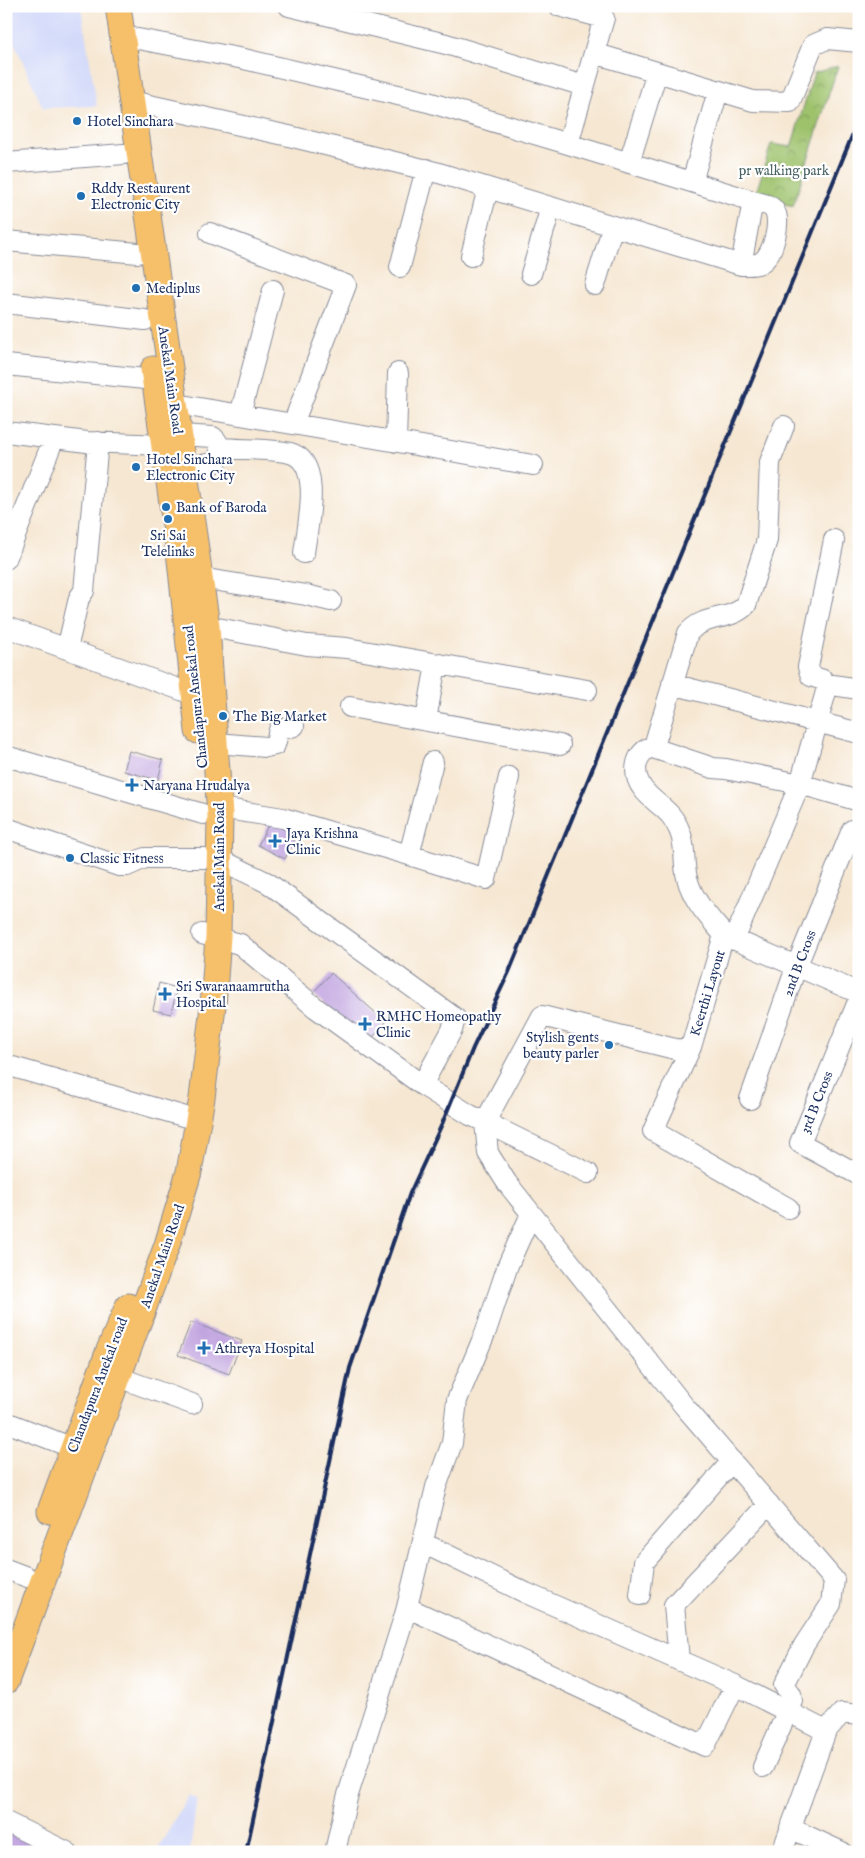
<svg xmlns="http://www.w3.org/2000/svg" width="865" height="1858" font-family="'IM FELL English',serif">
<defs>
<pattern id="park-crowns" width="20" height="18" patternUnits="userSpaceOnUse" patternTransform="scale(1.25)"><rect width="20" height="18" fill="#9ec26c"/><path d="M2 6a3 3 0 1 1 6 0M12 15a3 3 0 1 1 6 0" fill="none" stroke="#809e5c"/></pattern>
</defs>
<rect width="100%" height="100%" fill="#fff"/>
<filter id="ink" filterUnits="userSpaceOnUse"><feTurbulence type="fractalNoise" baseFrequency=".02" numOctaves="2"/><feDisplacementMap in="SourceGraphic" scale="10" xChannelSelector="R" yChannelSelector="G"/><feConvolveMatrix kernelMatrix="1 2 1 2 8 2 1 2 1" color-interpolation-filters="sRGB"/></filter>
<filter id="wash" filterUnits="userSpaceOnUse"><feTurbulence type="fractalNoise" baseFrequency=".0096" numOctaves="4" result="noise"/><feDisplacementMap in="SourceGraphic" scale="20" xChannelSelector="R" yChannelSelector="G"/><feGaussianBlur stdDeviation="1.12" result="paint"/><feColorMatrix in="noise" values="0 0 0 0 0 0 0 0 0 0 0 0 0 0 0 0 0 1.4 0 .05"/><feComposite in="paint" operator="in"/></filter>
<g filter="url(#wash)">
<rect width="100%" height="100%" fill="#f6e7d2"/>
<path fill="#d2d9f9" d="M6 6H81L97 106 43 108 6 24Z
M189 1795 197 1799 190 1852H156Z"/>
<path fill="url(#park-crowns)" stroke="#5c7865" d="M838 66 793 206 755 196 771 144 791 147 814 73Z"/>
<g id="blocks">
<path fill="#c0a3df" d="M129 751 163 760 158 780 124 771Z
M271 820 298 833 285 859 258 845Z
M331 973 386 1022 368 1043 312 994Z
M159 983 177 988 171 1014 153 1010Z
M191 1322 242 1341 229 1374 178 1355Z
M6 1831 32 1843 28 1852H6Z"/>
</g>
</g>
<g filter="url(#ink)">
<use href="#blocks" fill-opacity="0" stroke="#888b98" stroke-width="1"/>
<g fill="none" stroke-linecap="round" stroke-linejoin="round">
<defs>
<path id="minor" d="M289 6 446 44 584 86
M122 36 244 59 428 102 568 144
M594 53 753 101 790 102 813 45 827 39 859 42
M131 101 289 136 439 173 741 265 753 201 568 144 604 18 559 6
M6 163 124 154
M629 163 657 72
M692 182 718 91
M210 233 346 285 293 424
M6 241 138 253
M471 256 488 188
M741 265C748 265 757 266 763 261 773 253 782 221 774 210 770 204 760 203 753 201
M400 267 426 169
M531 274 551 207
M595 285 613 226
M6 303 145 320
M6 365 155 380
M162 404H176L533 465
M240 415 273 290
M784 426 770 462 767 540 746 605C730 622 705 613 688 633L654 746 656 749 713 768 726 769 800 784 859 801
M6 432 87 442 163 445
M180 435 213 437C221 444 222 454 216 462L184 469
M396 442 398 373
M220 448C242 450 269 448 290 453 324 462 307 528 304 553
M6 559 54 438
M186 578H200L306 595 331 601
M207 626 307 645 347 648 587 690
M6 627 195 695
M67 649 79 598 84 591 98 442
M672 684 859 733
M826 684 859 689
M350 707 560 745
M426 720 436 664
M216 743 266 747 275 745 279 730 294 726
M654 746C635 751 631 773 643 789 655 805 672 809 680 832 686 846 683 863 687 878 693 901 709 917 724 935
M6 756 203 814
M220 808 283 818 409 855 433 762
M6 828 119 866H127L145 858H205
M409 855 486 879 509 777
M221 860 268 883 455 1018 452 1030 422 1085
M202 934 240 944 316 1008 422 1085 470 1115 485 1122 542 1016 679 1050 691 1047 724 935 859 993
M734 940 800 784 827 688 823 680 811 676 808 667 834 540
M859 999 800 1143 859 1175
M691 1047 653 1131 788 1208
M6 1065 186 1117
M750 1099 797 965 852 830
M588 1173 485 1122 488 1153 507 1183 684 1406 834 1580 831 1604 804 1645 784 1685 791 1694 792 1701 763 1767
M118 1377 192 1404
M6 1422 73 1448
M423 1543 526 1593 735 1685
M6 1569 27 1577
M640 1595 644 1562 732 1461
M406 1611 436 1487 452 1443 457 1400 486 1331 508 1265 531 1214
M679 1660 674 1605 769 1504
M6 1822 67 1852
M790 1828 842 1852
M335 1852 347 1798 406 1611 417 1612 705 1746 735 1685 826 1731
M782 1852 826 1731 842 1713 859 1715"/>
<path id="major" d="M153 369 180 560 198 731
M50 1511 109 1350 128 1306
M6 1681 167 1245 189 1172 202 1098 213 1006 218 937 220 815 207 626 118 6"/>
</defs>
<use href="#minor" stroke="#888b98" stroke-width="22"/>
<use href="#major" stroke="#888b98" stroke-width="27"/>
<use href="#minor" stroke="#fff" stroke-width="20"/>
<use href="#major" stroke="#f6c06b" stroke-width="25"/>
<path stroke="#1b2f5e" stroke-width="4" d="M246 1852 350 1368 410 1193 442 1124 473 1048 509 972 859 119"/>
</g>
</g>
<g fill="#1f6fb2" stroke="#fff" stroke-width="2">
<circle cx="77" cy="121" r="5"/>
<circle cx="81" cy="196" r="5"/>
<circle cx="136" cy="288" r="5"/>
<circle cx="136" cy="467" r="5"/>
<circle cx="166" cy="507" r="5"/>
<circle cx="168" cy="519" r="5"/>
<circle cx="223" cy="716" r="5"/>
<path d="M129.5 777.5h5v5h5v5h-5v5h-5v-5h-5v-5h5z"/>
<path d="M272.5 833.5h5v5h5v5h-5v5h-5v-5h-5v-5h5z"/>
<circle cx="70" cy="858" r="5"/>
<path d="M162.5 986.5h5v5h5v5h-5v5h-5v-5h-5v-5h5z"/>
<path d="M362.5 1016.5h5v5h5v5h-5v5h-5v-5h-5v-5h5z"/>
<circle cx="609" cy="1045" r="5"/>
<path d="M201.5 1340.5h5v5h5v5h-5v5h-5v-5h-5v-5h5z"/>
</g>
<g text-anchor="middle" stroke-width="4.5" stroke-linejoin="round" paint-order="stroke">
<g font-size="14" fill="#1b2f5e" stroke="#fff" text-anchor="start">
<text x="87" y="126">Hotel Sinchara</text>
<text x="91" y="193">Rddy Restaurent<tspan x="91" dy="16">Electronic City</tspan></text>
<text x="146" y="293">Mediplus</text>
<text x="146" y="464">Hotel Sinchara<tspan x="146" dy="16">Electronic City</tspan></text>
<text x="176" y="512">Bank of Baroda</text>
<text x="168" y="540" text-anchor="middle">Sri Sai<tspan x="168" dy="16">Telelinks</tspan></text>
<text x="233" y="721">The Big Market</text>
<text x="143" y="790">Naryana Hrudalya</text>
<text x="286" y="838">Jaya Krishna<tspan x="286" dy="16">Clinic</tspan></text>
<text x="80" y="863">Classic Fitness</text>
<text x="176" y="991">Sri Swaranaamrutha<tspan x="176" dy="16">Hospital</tspan></text>
<text x="376" y="1021">RMHC Homeopathy<tspan x="376" dy="16">Clinic</tspan></text>
<text x="599" y="1042" text-anchor="end">Stylish gents<tspan x="599" dy="16">beauty parler</tspan></text>
<text x="215" y="1353">Athreya Hospital</text>
</g>
<g font-size="14" fill="#496263" stroke="#fff">
<text x="784" y="175">pr walking park</text>
</g>
<g font-size="14" fill="#1b2f5e" stroke="#fff">
<text transform="translate(171 380) rotate(82)" y="5">Anekal Main Road</text>
<text transform="translate(195 697) rotate(-96)" y="5">Chandapura Anekal road</text>
<text transform="translate(219 857) rotate(-90)" y="5">Anekal Main Road</text>
<text transform="translate(799 963) rotate(-69)" y="5">2nd B Cross</text>
<text transform="translate(707 993) rotate(-73)" y="5">Keerthi Layout</text>
<text transform="translate(816 1102) rotate(-68)" y="5">3rd B Cross</text>
<text transform="translate(162 1256) rotate(-71)" y="5">Anekal Main Road</text>
<text transform="translate(97 1385) rotate(-69)" y="5">Chandapura Anekal road</text>
</g>
</g>
<rect width="865" height="1858" fill="none" stroke="#fff" stroke-width="25"/>
</svg>
